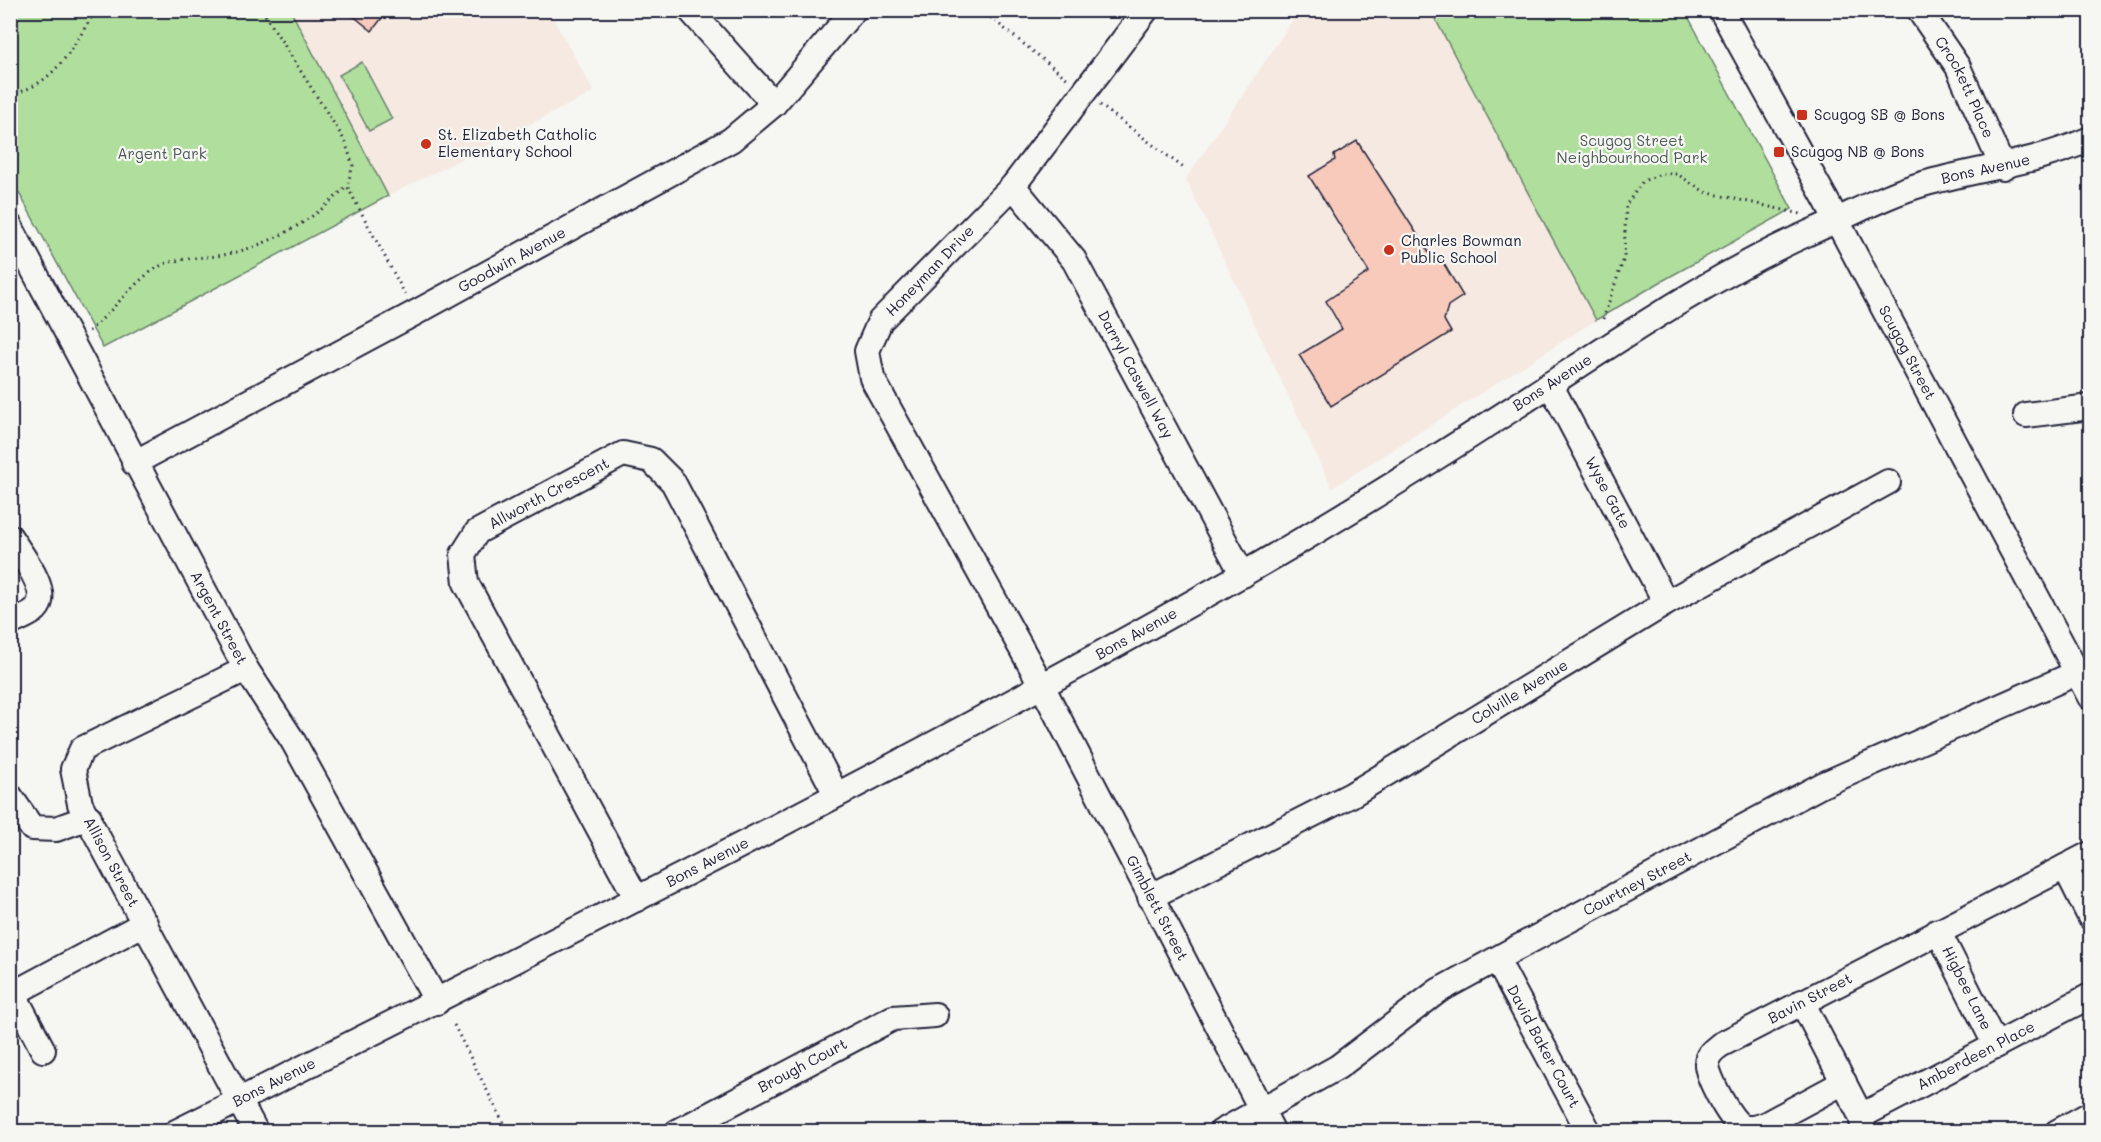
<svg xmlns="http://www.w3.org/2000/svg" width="2101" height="1142" font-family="Mali,sans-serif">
<rect width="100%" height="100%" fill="#f6f6f2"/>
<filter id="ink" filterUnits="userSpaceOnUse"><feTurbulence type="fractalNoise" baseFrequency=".0167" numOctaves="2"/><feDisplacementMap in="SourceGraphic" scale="12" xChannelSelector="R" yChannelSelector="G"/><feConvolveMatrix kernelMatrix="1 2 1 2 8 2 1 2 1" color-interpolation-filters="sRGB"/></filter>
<g filter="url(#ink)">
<path fill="#f6e9e2" d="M291 11H549L594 92 388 196Z
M1299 11H1431L1596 320 1332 488 1186 179Z"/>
<path fill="#b0de9d" stroke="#69806c" stroke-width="1.5" d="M291 11 388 196 103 348 11 178V18L17 10Z
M1431 11H1685L1792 209 1662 281 1596 320Z
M362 62 392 119 369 131 339 75Z"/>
<path fill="#f7cabb" stroke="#22223b" stroke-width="1.5" d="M346 10H388L372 31Z
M1357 141 1435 262 1441 259 1463 296 1448 306 1444 320 1451 332 1331 406 1299 355 1342 329 1326 301 1369 272 1309 176 1335 160 1334 155Z"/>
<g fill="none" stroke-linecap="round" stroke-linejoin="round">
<defs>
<g id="minor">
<path d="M690 10 774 104"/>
<path id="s1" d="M1146 10 1013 186 880 321 867 351 872 378 1042 686 1273 1132"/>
<path id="s2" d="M1721 10 1826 200 2090 697"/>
<path id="s3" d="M1919 10 1958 67 2003 168"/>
<path id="s4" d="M1013 186 1074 260 1243 575"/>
<path id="s5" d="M10 226 246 669 293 741 437 1002"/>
<path id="s6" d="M1550 384 1666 603"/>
<path d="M2026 415 2090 407"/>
<path id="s7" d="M134 463 415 313 731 140 774 104 854 10"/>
<path d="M10 537C20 553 52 592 36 609 30 615 18 619 10 623"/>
<path id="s8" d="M246 669 82 749 73 769 80 804 256 1132"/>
<path d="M10 796 32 828 56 829 89 817"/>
<path d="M2065 867 2090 917"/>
<path id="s9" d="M1150 897 1351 795 1666 603 1888 482"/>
<path id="s10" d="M637 899 466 583 463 554 477 532 623 454 651 460 673 482 836 794"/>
<path id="s11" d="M1938 931 1996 1046"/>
<path id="s12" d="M1497 960 1589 1132"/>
<path d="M10 987 43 1050"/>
<path d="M14 993 145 923"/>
<path d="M1802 1002 1861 1116"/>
<path id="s13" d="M1844 1082 1766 1124C1758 1127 1751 1130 1743 1127 1731 1123 1706 1075 1707 1063 1707 1054 1714 1050 1720 1045L2090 854"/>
<path id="s14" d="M176 1132C532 952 889 775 1236 578 1337 521 1435 459 1532 396 1623 337 1714 275 1813 231 1850 215 1885 195 1923 184 1979 168 2036 163 2090 139"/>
<path id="s15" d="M677 1132 893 1018 935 1015"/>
<path id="s16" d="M1221 1132 1338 1067 1438 991 1511 951 1822 785 2090 667"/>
<path id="s17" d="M1864 1132 1861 1116 2090 996"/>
<path d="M2057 1132 2090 1114"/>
</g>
</defs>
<use href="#minor" stroke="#22223b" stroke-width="28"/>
<path stroke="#22223b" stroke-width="3" stroke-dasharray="1.5 4.5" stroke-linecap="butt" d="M262 10 345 141 353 166 347 186 406 296
M981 10 1069 80
M10 94C55 86 73 46 96 10
M1100 105 1185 169
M1603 319 1624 258 1626 205 1643 181 1661 174H1677L1705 192 1801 214
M89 331C110 314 138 277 160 266 180 256 206 259 228 254 270 245 317 219 346 186
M454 1025 508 1132"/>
<use href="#minor" stroke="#f6f6f2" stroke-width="24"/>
</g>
</g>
<g fill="#c8321e" stroke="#f6f6f2" stroke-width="2">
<rect x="1796" y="109" width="12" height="12" rx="3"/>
<circle cx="426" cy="144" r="6"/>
<rect x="1773" y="146" width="12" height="12" rx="3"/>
<circle cx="1389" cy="250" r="6"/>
</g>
<g text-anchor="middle" stroke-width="4.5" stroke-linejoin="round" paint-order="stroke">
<g font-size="15" fill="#22223b" stroke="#f6f6f2">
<text dy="5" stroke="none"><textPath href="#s3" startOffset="90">Crockett Place</textPath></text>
<text dy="5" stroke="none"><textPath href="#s14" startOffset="2054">Bons Avenue</textPath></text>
<text dy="5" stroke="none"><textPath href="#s7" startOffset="429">Goodwin Avenue</textPath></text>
<text transform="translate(930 271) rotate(-46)" y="5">Honeyman Drive</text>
<text dy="5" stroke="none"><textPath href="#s2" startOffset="390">Scugog Street</textPath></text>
<text dy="5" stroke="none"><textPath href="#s4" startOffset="226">Darryl Caswell Way</textPath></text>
<text dy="5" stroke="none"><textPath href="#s14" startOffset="1568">Bons Avenue</textPath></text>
<text dy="5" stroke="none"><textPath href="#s10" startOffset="496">Allworth Crescent</textPath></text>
<text dy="5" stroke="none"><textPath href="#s6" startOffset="123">Wyse Gate</textPath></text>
<text dy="5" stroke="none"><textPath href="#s5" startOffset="444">Argent Street</textPath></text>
<text dy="5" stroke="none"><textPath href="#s14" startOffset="1082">Bons Avenue</textPath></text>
<text dy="5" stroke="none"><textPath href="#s9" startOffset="423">Colville Avenue</textPath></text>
<text dy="5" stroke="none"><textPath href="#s8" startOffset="306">Allison Street</textPath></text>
<text dy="5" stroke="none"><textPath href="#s14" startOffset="596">Bons Avenue</textPath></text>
<text dy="5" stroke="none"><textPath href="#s16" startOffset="486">Courtney Street</textPath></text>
<text dy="5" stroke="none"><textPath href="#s1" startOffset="1072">Gimblett Street</textPath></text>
<text dy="5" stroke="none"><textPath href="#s11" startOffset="64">Higbee Lane</textPath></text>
<text dy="5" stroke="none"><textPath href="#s13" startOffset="312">Bavin Street</textPath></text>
<text dy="5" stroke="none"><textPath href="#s12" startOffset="98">David Baker Court</textPath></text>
<text dy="5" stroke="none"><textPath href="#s17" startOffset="146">Amberdeen Place</textPath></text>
<text dy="5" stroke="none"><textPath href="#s15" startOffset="142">Brough Court</textPath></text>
<text dy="5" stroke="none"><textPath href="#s14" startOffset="110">Bons Avenue</textPath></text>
</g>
<g font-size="15" fill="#22223b" stroke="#f6f6f2" text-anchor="start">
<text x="1814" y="120">Scugog SB @ Bons</text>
<text x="438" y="140">St. Elizabeth Catholic<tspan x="438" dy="17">Elementary School</tspan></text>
<text x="1791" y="157">Scugog NB @ Bons</text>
<text x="1401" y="246">Charles Bowman<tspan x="1401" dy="17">Public School</tspan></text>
</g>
<g font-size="15" fill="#4d5a58" stroke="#f6f6f2">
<text x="1632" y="146">Scugog Street<tspan x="1632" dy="17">Neighbourhood Park</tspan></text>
<text x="162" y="159">Argent Park</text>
</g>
</g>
<rect width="2101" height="1142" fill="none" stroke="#f6f6f2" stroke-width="36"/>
<rect x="18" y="18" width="2065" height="1106" fill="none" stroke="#22223b" stroke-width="2" filter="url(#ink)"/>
</svg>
